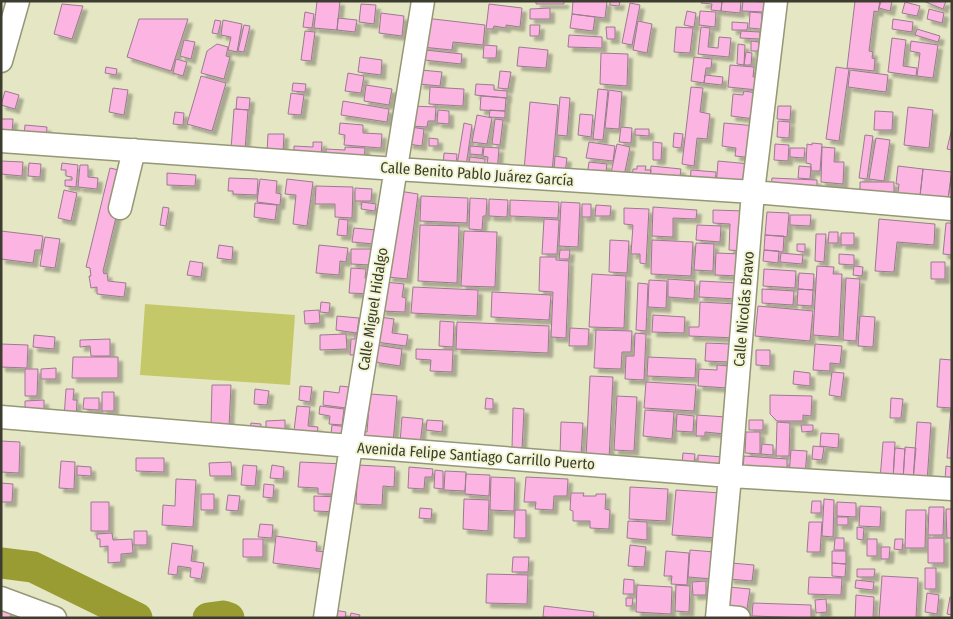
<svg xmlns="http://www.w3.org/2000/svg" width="953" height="619" font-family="'Fira Sans Condensed',sans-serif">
<defs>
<filter id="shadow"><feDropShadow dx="4.5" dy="4.5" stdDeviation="1" flood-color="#0004"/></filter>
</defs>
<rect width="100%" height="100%" fill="#e5e7c4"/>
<path fill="#c4c868" d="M145 304 295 315 290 385 140 375Z"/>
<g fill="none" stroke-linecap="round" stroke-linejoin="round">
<path stroke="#999c32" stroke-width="31" d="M1 563 33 567 137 618
M208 618 223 616 229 618"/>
</g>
<path fill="#fcb4e2" stroke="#9a7b8e" filter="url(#shadow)" d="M317 1H340L337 30 314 28Z
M536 1H564V4H536Z
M573 1H607L605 18 572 14Z
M610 1H620L619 6 610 5Z
M702 1H722L721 11 711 10 712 4 701 3Z
M722 1H741L740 13 721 11Z
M743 1 765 2 764 12 742 11Z
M855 1H880L878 12 874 11 869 51 873 52 872 58 875 59 874 71 847 68Z
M881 1H892L890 11 879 8Z
M923 1H946L943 9Z
M905 2 920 6 917 16 902 13Z
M630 3 640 5 632 45 622 43Z
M62 4 83 6 72 39 54 34Z
M361 4 376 5 374 24 359 22Z
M489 4 522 8 520 27 506 25V28L494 26 493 29H486Z
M550 8V19H530V9Z
M929 9 944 13 942 23 927 19Z
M687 11 696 13 694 27 684 25Z
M700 11 716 12 715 27 699 25Z
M305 12 314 14 312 28 303 27Z
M750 12 762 13 761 29 749 28Z
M381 13 404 16 402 36 379 33Z
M572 14 595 17 593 31 570 28Z
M338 18 357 20 355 32 337 30Z
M425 18 485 25 483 45 453 42 452 50 422 47Z
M139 19H188L171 71 127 57Z
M893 19 913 22 912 32 892 29Z
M215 20 221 21 218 34 212 33Z
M223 20 242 24 237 52 228 50 231 37 221 35Z
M638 21 652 24 647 53 633 50Z
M732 22 748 23 747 30H732Z
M244 25 250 26 244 52 238 51Z
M530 25H540L539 36H530Z
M606 27H615V39H607Z
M676 27 693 28 690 53 674 52Z
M701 27 710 28 708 47 718 48 719 37 731 38 729 57 698 54Z
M917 29 940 36 938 42 915 35Z
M305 31 315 32 311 61 301 60Z
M741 31 760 32V39L740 38Z
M569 35 602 37V48L568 47Z
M892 38 906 40 903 66 917 68 916 76 888 72Z
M184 40 195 42 191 59 180 56Z
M751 41 759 42V51H751Z
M911 41 938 45 933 78 917 76 920 53 910 51Z
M217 44 228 47 226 56 230 57 224 79 201 73 207 51Z
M738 44 745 45 744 65 737 64Z
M484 45 497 46 496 58H483Z
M519 47 548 50 546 68 517 66Z
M425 50 462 54 461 64 424 60Z
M746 52 752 53 751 65H744Z
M601 53 628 54 627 86 600 84Z
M360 57 382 60 381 75 358 72Z
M694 57 712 59 711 68H706L704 83 691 81Z
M176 59 187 62 183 76 173 73Z
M730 65 754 67 753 77H759L758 90 728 87Z
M106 67 117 69 116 75 105 73Z
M836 67 849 69 839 141 826 139Z
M421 70 442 72 440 86 419 84Z
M850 70 888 75 886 92 848 87Z
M500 71 511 72 508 89 498 88Z
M348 73 364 76 361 93 345 91Z
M705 75 723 77 722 85 704 83Z
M201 76 226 83 212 131 187 124Z
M293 83 306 84 305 92 292 91Z
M476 84 494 85V90L507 91V98L475 95Z
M366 85 392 89 389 105 364 101Z
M430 87 464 89 463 106 429 104Z
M691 87 703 88 700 112 710 114 707 139 697 138 694 166 682 164Z
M113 88 128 90 124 115 109 112Z
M598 89 608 90 603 140 593 139Z
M609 90 622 92 619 129 605 128Z
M5 91 19 95 15 109 1 105Z
M744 91 757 93 755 119 731 116 733 94 743 95Z
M291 93 304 95 301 115 288 114Z
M481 96 506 98 505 111 480 110Z
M237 97 250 98 249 110 236 109Z
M560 97 570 98 567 136 557 135Z
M343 101 389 109 387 122 341 115Z
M530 102 558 105 552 172 524 170Z
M411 106 436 107 435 121H428L427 127 409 126Z
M778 106H791L790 120 777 119Z
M908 107 933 110 929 148 904 145Z
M234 109 248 110 245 150 231 149Z
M438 110 449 111V124L437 123Z
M490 110 505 111V118L489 117Z
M875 111 893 112 892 130H874Z
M175 112 184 113 183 125 173 124Z
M580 114 593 115 591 137 578 135Z
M477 115 492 118 487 144 472 142Z
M1 119H13L12 133 1 132Z
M495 119 503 120 500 145 492 144Z
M778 121 790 122 789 138 777 137Z
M340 123 363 125V133L382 134 381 148 344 145 345 135 339 134Z
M464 123 472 125 466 166 457 165Z
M724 123 756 126 753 158 735 156 736 148 722 146Z
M25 125 47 127 46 138 24 136Z
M410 127 424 129 422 146 408 144Z
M621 127 632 128 631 143 619 142Z
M952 128V150L947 149Z
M635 129H649V136L635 135Z
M674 133 683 134 681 148 673 147Z
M268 134H284L283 153 267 152Z
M865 135 873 136 867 179 859 178Z
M429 138 438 139V146H429Z
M876 138 890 140 884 181 869 179Z
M313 142H322L321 157 294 156V146L313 147Z
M589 142 615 146 613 161 586 158Z
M653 142 662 143 661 160H653Z
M812 143 822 144 820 171H811V164L806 163 807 144 812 145Z
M617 144 630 147 623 181 610 178Z
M775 144 789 145 788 161 774 160Z
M470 146 483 147 482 155 470 154Z
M345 147 365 148 364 160 326 159V149L345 150Z
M484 147 499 148 497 173 486 172 488 157 483 156Z
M822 147 835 148 834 162H844L843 184 821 182Z
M790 148H805L804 158 790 157Z
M444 153 457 154 456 167H443Z
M555 156 567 158 565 173 554 172Z
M470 157 485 159 484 172 468 170Z
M1 161 23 162 22 176 1 174Z
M718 161 750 164 748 190 716 187Z
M589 162 607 164 605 179 587 176Z
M29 163 41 164 40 177 28 176Z
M62 163 78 165 76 187 65 186V180H72V177L66 176V170H61Z
M80 165H88V177L98 178 97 189 78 187Z
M637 166H646L645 170H651L650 181 632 180 633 169H637Z
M651 166 681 169 679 184 650 181Z
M799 166 811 167 810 179 798 178Z
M898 166 923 169 920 196 898 193 899 184H896Z
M110 168 127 172 103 271 104 274 107 273 108 281 126 283 124 297 97 294V287L91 288 89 276H91L90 268 86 267Z
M923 169 952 172 948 199 920 196Z
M691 170 716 172 715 186 690 183Z
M952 170V199H948Z
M167 173 196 175 195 186 167 185Z
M229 178 258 179 257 195 233 194V191H228Z
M772 178 817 180V190L771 187Z
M260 179 277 181 276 193 281 194 280 205 257 202Z
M287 179 313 182 307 226 293 224 296 195 285 194Z
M860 182H894V194L860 193Z
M316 186 353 187 352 218 335 217V204H315Z
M355 188 372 189 371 201H355Z
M64 190 77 193 71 221 58 218Z
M399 191 418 194 407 279 388 277Z
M421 196 468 198 467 223 420 221Z
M470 198 487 199 486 216H483L482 230 469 229Z
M489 199 508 200 507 217 489 216Z
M510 200 559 202 558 218 510 216Z
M362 202 376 204 375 211 361 209Z
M561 202 580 203 578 247 559 246Z
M255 203 277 205 275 220 254 217Z
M582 204H591V217H582Z
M596 205 611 206 610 216H595Z
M163 207 169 208 166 226 160 225Z
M653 207 697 210 696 219 673 218V237L652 236Z
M624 208 649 209 646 264 640 263V254H631L633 225 624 224Z
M713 210 745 211 743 251 729 250 730 224 713 223Z
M767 212 789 213 787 237 765 235Z
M790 215H811L810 226 790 225Z
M339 219 348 220 347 236 337 235Z
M544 219 559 220 557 254H542Z
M879 219 935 224 934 245 897 242 894 272 875 271Z
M946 223H952V255L943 254Z
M420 225 459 226 457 283 418 281Z
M697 225 721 226 720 242 696 240Z
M354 228 376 230 374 244 352 242Z
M1 231 43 236 41 250H35L33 263 1 259Z
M464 231 497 232 495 287 461 286Z
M829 232H838V243H828Z
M841 233H854V245H841Z
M816 234H826L824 262 815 261Z
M765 235 784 236 783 252 764 250Z
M45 237 60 239 55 268 40 266Z
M610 240 629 241 627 273 609 272Z
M652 240 693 242 691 276 651 274Z
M696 243 714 244 713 271 694 270Z
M797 244H805V252L797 251Z
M219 245 233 247 232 260 217 258Z
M319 245 348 248 346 262 340 261 339 275 316 273Z
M351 249H371V265L351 264Z
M560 250H570L569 259H559Z
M764 250 779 251 778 263 763 261Z
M716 253 742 254 741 276 715 275Z
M781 253 803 255 802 264 780 262Z
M839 254 854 255V265L839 264Z
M540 257H556V260L569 261 566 338 551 337 553 292 539 291Z
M190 261 203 263 201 277 187 275Z
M931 262H945V279H931Z
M817 266 834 267 833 274H842L839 337 813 335Z
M854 266 863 267 862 276 853 275Z
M351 268 366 269 365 278 374 279 373 294 349 293Z
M764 269 796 271 795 288 763 286Z
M799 273 814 274 813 290 798 289Z
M592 274 626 276 624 328 589 327Z
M846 278 860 279 856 341 843 340Z
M668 279 695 281 694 299 668 297Z
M649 280 667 281 666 308 648 307Z
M700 281 739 283 738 299 699 297Z
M385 282 404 284 402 297 406 298 405 312 381 311Z
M638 283 648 284 646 331 636 330Z
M413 287 478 290 477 316 411 313Z
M762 289 794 291 793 305 762 303Z
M798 289 813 290 812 306 797 305Z
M492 292 551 295 549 320 491 317Z
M321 302 330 303 329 313 320 312Z
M700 302 737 304 736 338 689 336V327H699Z
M758 306 813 311 810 341 755 336Z
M319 310 320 323 305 324 304 311Z
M653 315 685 317 684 333 652 332Z
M337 316 359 318 357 333 336 330Z
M860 316 875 317 873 347 858 346Z
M380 317 394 319 392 333 408 335 406 346 376 342Z
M440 321 454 322 453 347 439 346Z
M457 322 549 326 548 353 456 349Z
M570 328 589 329 588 346H569Z
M596 330 632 331 631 352H622L621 369 594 368Z
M635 333 646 334 644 380 625 379 626 356H634Z
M346 334 347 349 320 350V335Z
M355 334 366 335 361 355H350L351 339H355Z
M34 335 55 337 54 349 33 347Z
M110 339V356H91L90 346 80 347V340Z
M706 343 730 344 729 362 705 361Z
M1 344 28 345 27 368 1 367Z
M815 344 842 346 840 364 830 363V371L813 370Z
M376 345 402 349 400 366 374 362Z
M416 349 453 350 452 372 430 371 431 360 416 359Z
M756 350H770V366L756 365Z
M73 357H118V378H72Z
M648 357 696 359 695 378 647 376Z
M940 359 952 360V408L937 407Z
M717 365 729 366 728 388 698 386 699 369 717 370Z
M56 368V379H41V369Z
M25 369H38L37 396H25Z
M794 371 810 373V386L793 384Z
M832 372 844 373 841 397 829 395Z
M590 376 613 377 609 459 586 458Z
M646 382 696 385 694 411 644 408Z
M212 385H231L229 427 211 426Z
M300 386 312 387 310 402 299 400Z
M340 386 349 387 346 408 323 405 324 391 339 393Z
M66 389H74L73 400H77L76 419 64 418Z
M255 389 269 391 267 405 254 404Z
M102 392H114V411H102Z
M370 394 397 396 393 444 362 441 363 431 367 432Z
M770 395 812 396 811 416 803 415V421H777L770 414Z
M617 396 637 397 634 451 614 450Z
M84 398H99V410L83 409Z
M486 398 493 399V409H485Z
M891 398 903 399 901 418H890Z
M44 400V417H25V401Z
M297 406 310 407 308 426 318 427 316 442 293 439Z
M320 406 344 409 342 425 329 424 330 416 319 414Z
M513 408 524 409 522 449H512Z
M951 408H952V458H947Z
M645 410 674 412 672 439 643 436Z
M677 414 694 416 693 432 676 431Z
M697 415 726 417 725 434 705 432V436H696Z
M402 417 423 419 420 445 400 443Z
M285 420V437H266V421Z
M427 420 443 421 442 432 426 430Z
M749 420H763V430H749Z
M561 422 583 423 581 456 560 455Z
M777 422 790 423 789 456H776Z
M917 422 931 423 927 482 913 481Z
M251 423 261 424 260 438 249 436Z
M332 425 347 427 345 443 330 442Z
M801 425H813V431L802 432Z
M746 432H760V454L745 453Z
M821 433 839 434 838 448 820 446Z
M1 441 20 442 19 473 1 472Z
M883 442H895L893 479H880Z
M762 444 773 445V455L761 454Z
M813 446 824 447 822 460 812 459Z
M905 447 916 448 913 481 903 480Z
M895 448 905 449 903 480 893 479Z
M791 450 807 451 805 475 789 474Z
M683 453 695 454 694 464H682Z
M698 455 723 457 722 469 698 467Z
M744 456 787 459V473L743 470Z
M136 458H164V472L136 471Z
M61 461 75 462 74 489 59 488Z
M231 462 232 476H210L209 463Z
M300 462 344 464 334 494H318V488L298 487Z
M243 465 257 466 255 486 241 485Z
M272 465 284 467 283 479 270 478Z
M358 465 395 467 394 487 383 486 382 505 356 504Z
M77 466 91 467V476L77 475Z
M946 466 952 467 951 479H945Z
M409 467 433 469 432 477H425L424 489 408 488Z
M435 470 443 471V489L434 488Z
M445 471 466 472 465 491 444 490Z
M466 474 490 475 489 496 465 494Z
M491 477 515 478 514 511 490 510Z
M526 477 568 479 567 496H554L553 510 535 509 536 502H524Z
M176 479 196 480 193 527 162 525 163 505 175 506Z
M1 483 13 484 12 502H1Z
M264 484 274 485 273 498 263 497Z
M630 487 668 489 666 521 629 519Z
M676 490 721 493 717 538 672 535Z
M571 493H584L583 496H596V494H606L605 509 610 510 609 529 590 528V521H573V511L570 510Z
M201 494H214V510H201Z
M228 495 240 496 238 511 226 510Z
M314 496 340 497 339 512 314 511Z
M464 499 489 500 488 531 463 529Z
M824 499 834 500 833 537 822 536Z
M812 501H821V513H811Z
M91 502H109V531H91Z
M837 502 856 503V517L837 516Z
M860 506 881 507 880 527 859 526Z
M929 507H944L943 535H928Z
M420 508 432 509 431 519 419 518Z
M946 509H952V538H947Z
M515 510H526V538H514Z
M906 510H926L925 548H905Z
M837 517H848V525H837Z
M628 521 647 522V540L627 538Z
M809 522H822L820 552H807Z
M260 524 273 525 272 538 258 537Z
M857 527 864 528 863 540 857 539Z
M134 531H147V545H134Z
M112 533 113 540 132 539 133 553 121 554V562L108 563V546L100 547V539H97V534Z
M276 536 317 542 316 551 329 552 327 563 322 562 321 569 273 563Z
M835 538H844V550H834Z
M928 538H944V563H928Z
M243 539H263V557H243Z
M867 539H877V556H867Z
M895 539H903L902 550 894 549Z
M172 543 193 546 191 561 204 563 201 579 190 577 191 568 178 566 177 575 168 574Z
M630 545 646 547 644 567 628 566Z
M881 547H890L889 559H881Z
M690 550 715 552 713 579 688 577Z
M666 551 689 553 687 585 671 584 672 576H664Z
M832 551H846V564L832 563Z
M513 557H529L528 572H512Z
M731 563 754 565 752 581 729 579Z
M832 563 846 564 845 577 832 576Z
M925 568H936V589H925Z
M857 569H875L874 577H857Z
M487 574 528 575 527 604 486 603Z
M882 576 918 578 916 618H879Z
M809 577 842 578 841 595 808 594Z
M624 579 634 580V594H623Z
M856 580 874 582 873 590 855 588Z
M706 581V595H693L692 582Z
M637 585 672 587 671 614 636 612Z
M676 585 690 586 689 612 675 611Z
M729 587 750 589 746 615 726 612Z
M927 593 939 595 937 614 925 612Z
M856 595 874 597 873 618H855Z
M950 597H952V615L947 614Z
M626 598H633L632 606H626Z
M826 599 827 612 816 613 815 600Z
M753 603 811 605V618L752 616Z
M544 606 594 612 593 618H554L543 617Z
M1 607 12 614 9 618H1Z
M334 610 346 612 345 618H332Z
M351 613 360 615 359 618H350Z"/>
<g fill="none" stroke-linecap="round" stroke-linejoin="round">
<defs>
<path id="minor" d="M1 61 18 1
M1 141 396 169 753 192 952 209
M120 208 134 150
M1 417 351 446 730 476 952 489
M1 598 55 618
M718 616 739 618
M325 618 351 446 423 1
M717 618 730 476 753 192 776 1"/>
</defs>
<use href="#minor" stroke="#959776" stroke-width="25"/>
<use href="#minor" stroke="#fff" stroke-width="22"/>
</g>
<g text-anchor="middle" stroke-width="4" stroke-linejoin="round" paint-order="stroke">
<g font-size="15" fill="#3c3d2f" stroke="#f2f5d1">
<text transform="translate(477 174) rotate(4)" y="5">Calle Benito Pablo Juárez García</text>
<text transform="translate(373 309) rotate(-81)" y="5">Calle Miguel Hidalgo</text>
<text transform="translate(744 309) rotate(-85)" y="5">Calle Nicolás Bravo</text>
<text transform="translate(476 456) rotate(4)" y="5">Avenida Felipe Santiago Carrillo Puerto</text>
</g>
</g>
<rect width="953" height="619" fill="none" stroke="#3c3d2f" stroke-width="5"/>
</svg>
